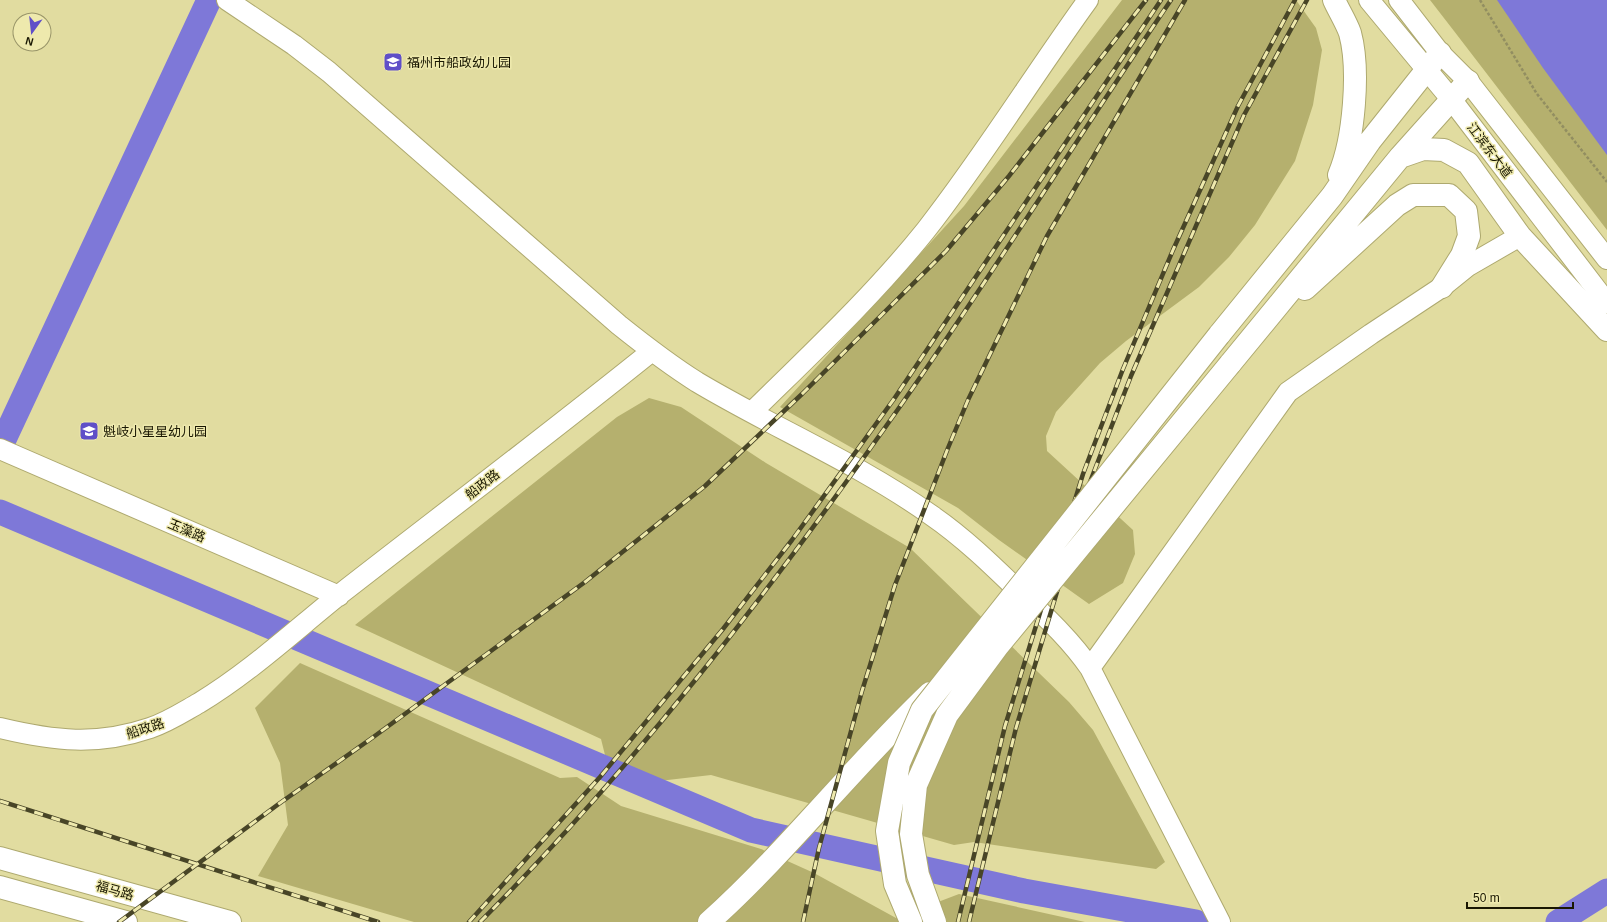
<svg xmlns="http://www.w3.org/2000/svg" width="1607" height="922" font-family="Arial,'Noto Sans SC',sans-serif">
<rect width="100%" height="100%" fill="#e1dca0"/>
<path fill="#b5b06e" d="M1122 0H1296L1316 28 1322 50 1313 105 1295 161 1255 225 1229 257 1199 287 1126 341 1100 363 1056 412 1046 436 1047 451 1133 530 1135 554 1123 583 1089 604 999 540 958 508 780 407 964 206Z
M1430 0H1607V230L1454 31Z
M649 398 681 407 766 463 910 548 1069 702 1093 730 1165 862 1156 869 974 842 954 845 711 775 659 781 605 755 601 739 355 625 617 417Z
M300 663 560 778 577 777 621 806 761 849 814 873 896 918 959 894 1085 922H414L258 876 288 825 280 763 255 708Z"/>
<path fill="#7e78d8" d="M1497 0H1607V155L1543 68Z"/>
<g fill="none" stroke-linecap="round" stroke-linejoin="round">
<path stroke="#7e78d8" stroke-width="25" d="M0 448 209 0
M0 512 751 830 1024 891 1196 922
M1558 922 1607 891"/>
<defs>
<path id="secondary" d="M227 0 294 45 329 72 619 325C644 345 670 365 697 382 774 428 858 463 931 515 966 539 996 569 1027 599 1049 620 1072 642 1090 668L1220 922
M1369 0 1451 99 1607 303
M1399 0 1440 53 1468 81 1607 259
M752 412C811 354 874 295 926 230 984 156 1033 76 1088 0
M0 449 339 596
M1090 668 1288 392 1371 334 1442 287 1468 266 1520 236
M0 728C54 741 97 746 150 728 168 722 183 712 199 703 250 672 293 632 339 595 443 514 549 434 652 351"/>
<path id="primary" d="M0 858 230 922
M0 887 126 922"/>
<path id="highway" d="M1334 0C1339 11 1346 22 1350 33 1360 70 1354 140 1339 175
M1400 157 1423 149 1444 150 1468 163 1520 236 1607 330
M1305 289 1397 205 1413 195H1449L1466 211 1469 236 1462 255 1442 287
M1219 335 1332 196 1370 141 1440 53
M1230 364 1400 157 1468 81
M709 922C788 851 853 766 930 693"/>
</defs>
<use href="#secondary" stroke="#aea96f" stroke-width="22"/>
<use href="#primary" stroke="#aea96f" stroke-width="24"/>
<use href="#highway" stroke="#aea96f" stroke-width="24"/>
<path stroke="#928e61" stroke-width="2.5" stroke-dasharray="3 2" stroke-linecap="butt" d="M1480 0 1537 94 1607 182"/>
<use href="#secondary" stroke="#fff" stroke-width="20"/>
<use href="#primary" stroke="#fff" stroke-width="22"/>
<use href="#highway" stroke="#fff" stroke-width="22"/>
<defs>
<path id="rail" d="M0 801 378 922
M119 922 280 803 372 738 585 582 705 486 802 394 946 251 1009 176 1146 0
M469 922 600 777 723 629 792 540 894 399 1161 0
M480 922C637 764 773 587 901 405 994 272 1080 134 1171 0
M803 922 819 848 862 691 895 585 948 448 968 400 1047 236 1185 0
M958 922 1005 726 1083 474 1123 369 1173 250 1238 106 1295 0
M969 922 1016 728 1090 482 1131 376 1244 115 1307 0"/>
</defs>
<use href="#rail" stroke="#484527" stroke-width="4.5"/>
<use href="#rail" stroke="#eee9ad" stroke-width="3" stroke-dasharray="9" stroke-linecap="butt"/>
<defs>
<path id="highway-bridge" d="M911 922 895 884 887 831 899 763 922 710 1219 335
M935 922 918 875 911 834 916 785 947 715 998 646 1230 364"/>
</defs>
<use href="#highway-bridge" stroke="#aea96f" stroke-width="24" stroke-linecap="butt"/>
<use href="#highway-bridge" stroke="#fff" stroke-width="22"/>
</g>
<defs>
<symbol id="school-square" viewBox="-11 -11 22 22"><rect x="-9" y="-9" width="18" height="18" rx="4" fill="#5f4fc8" stroke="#eee9ad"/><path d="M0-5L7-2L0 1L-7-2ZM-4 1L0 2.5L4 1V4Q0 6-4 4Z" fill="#fff"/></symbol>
</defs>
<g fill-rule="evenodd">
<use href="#school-square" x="382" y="51" width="22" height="22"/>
<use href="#school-square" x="78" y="420" width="22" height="22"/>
</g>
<g text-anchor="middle" stroke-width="3" stroke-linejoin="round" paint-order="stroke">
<g font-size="13" fill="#191702" stroke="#eee9ad" text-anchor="start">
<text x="407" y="67">福州市船政幼儿园</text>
<text x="103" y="436">魁岐小星星幼儿园</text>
</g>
<g font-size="13" fill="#191702" stroke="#eee9ad">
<text transform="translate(1490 150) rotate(53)" y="5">江滨东大道</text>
<text transform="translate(482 484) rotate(-38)" y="5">船政路</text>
<text transform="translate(187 530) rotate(23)" y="5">玉藻路</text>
<text transform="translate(145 728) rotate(-18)" y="5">船政路</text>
<text transform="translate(115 890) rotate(16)" y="5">福马路</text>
</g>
</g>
<g transform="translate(32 32) rotate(195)"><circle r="19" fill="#eee9ad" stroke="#999569"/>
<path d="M0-3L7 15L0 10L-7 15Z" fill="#5f4fc8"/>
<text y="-6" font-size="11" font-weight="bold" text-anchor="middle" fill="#191702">N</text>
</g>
<path d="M1467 902v6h106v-6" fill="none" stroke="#191702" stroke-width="2"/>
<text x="1473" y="902" font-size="12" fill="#191702" stroke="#eee9ad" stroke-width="3" paint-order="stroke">50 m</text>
</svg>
